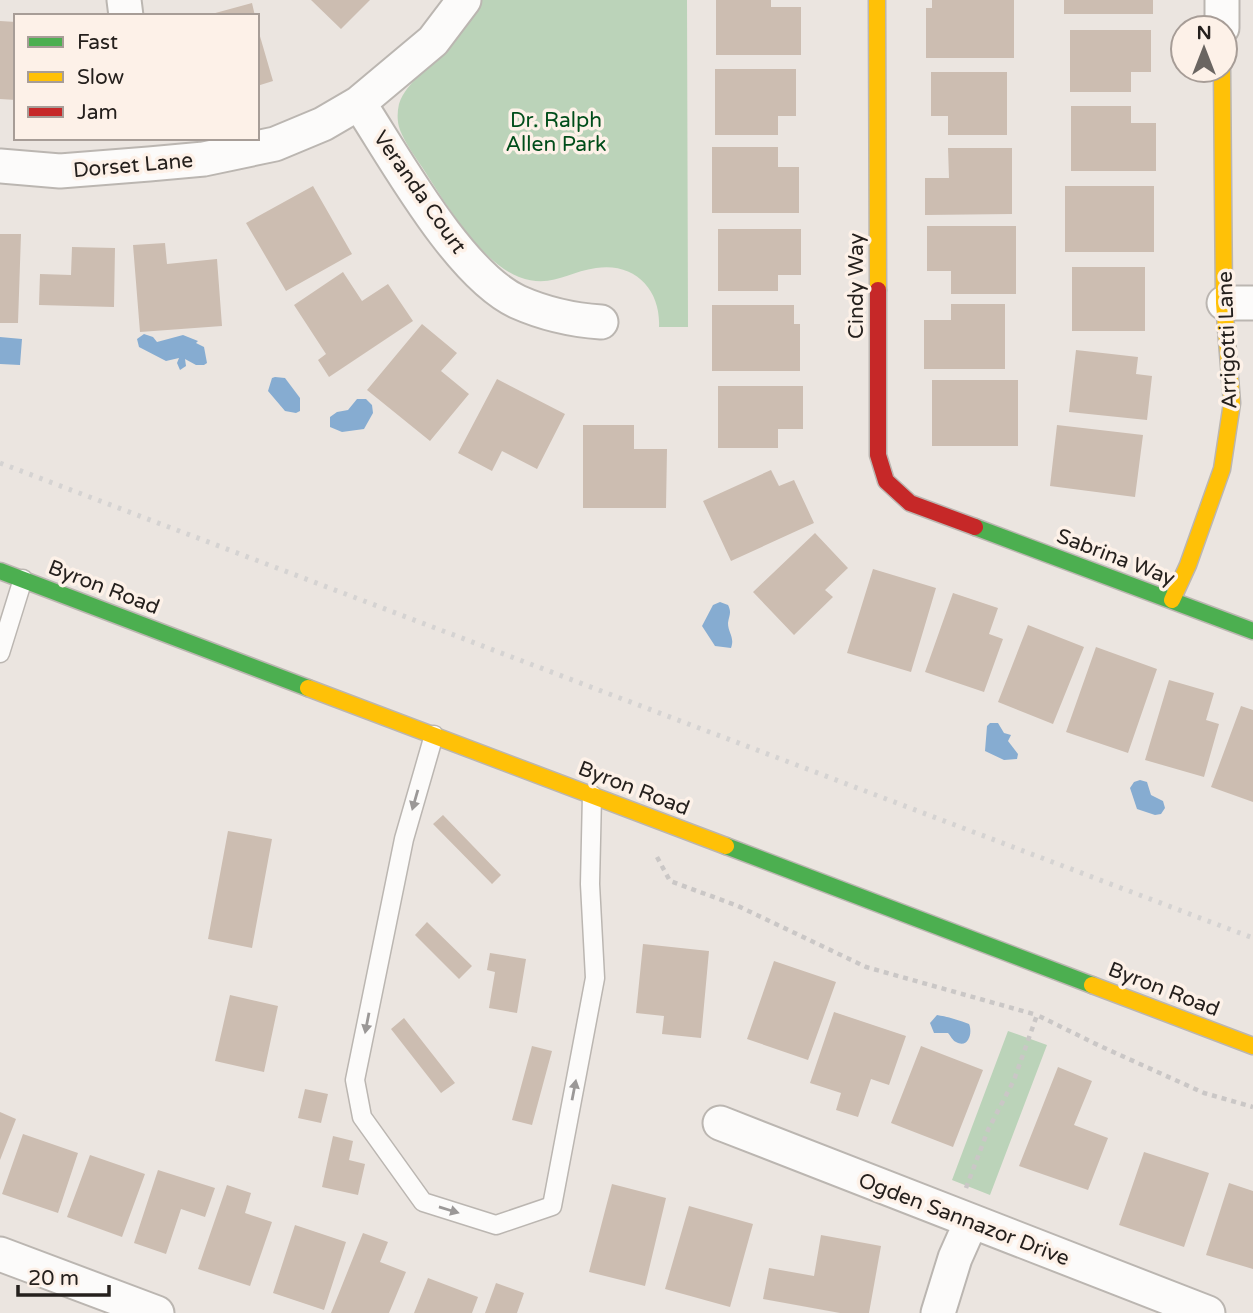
<svg xmlns="http://www.w3.org/2000/svg" width="1253" height="1313" font-family="'Varela Round',sans-serif">
<rect width="100%" height="100%" fill="#ebe5e0"/>
<path fill="#bbd3b9" d="M480 0H687L688 327H659C661 290 635 262 596 268 567 272 551 289 519 277 480 262 444 201 422 167 414 155 405 143 400 130 397 122 397 113 399 104 406 82 432 66 446 48 458 33 469 16 480 0Z
M1008 1031 1047 1045 990 1195 952 1180Z"/>
<path fill="#86acd1" d="M144 334 153 337 157 342 183 335 198 341 196 343 204 347 207 363 204 365H196L185 359 186 366 180 370 177 363 179 358 166 361 139 347 137 339Z
M0 337 22 339 20 365 0 364Z
M275 377 285 378 300 398V411L296 413 285 411 268 391 272 378Z
M357 399H366L372 405 373 413 364 429 342 432 330 427V417L337 412 348 410Z
M720 602 728 605C732 613 729 615 728 623 728 633 735 637 731 648L715 646 702 626 713 605Z
M990 723H998L1004 733 1011 735 1008 741 1018 754 1017 759 1004 760 985 751 987 726Z
M1140 780 1147 782 1151 795 1163 801 1165 808 1161 814 1155 815 1137 809 1130 788 1134 782Z
M937 1015C949 1017 958 1020 969 1024 973 1033 968 1049 956 1042 952 1040 951 1036 948 1033H934L930 1023Z"/>
<path fill="#ccbdb1" d="M311 0H370L341 29Z
M716 0H771V7H801V55H716Z
M932 0H1014V58H926V8H932Z
M1064 0H1153V14H1064Z
M252 3 255 16H208V15Z
M0 21 16 22V100L0 99Z
M257 26 273 81 257 86Z
M1070 30H1151V72H1131V92H1070Z
M715 69H796V116H778V135H715Z
M931 72H1007V135H948V116H931Z
M1071 106H1131V123H1156V171H1071Z
M712 147H778V167H799V213H712Z
M948 148H1012V214L925 215V178H949Z
M313 186 352 254 286 291 246 223Z
M1065 186H1154V252H1065Z
M927 226H1016V294H951V271H927Z
M718 229H801V275H778V291H718Z
M0 234H21L18 323H0Z
M165 243 167 264 217 259 222 326 140 332 133 245Z
M72 247 115 248 114 307 39 305 40 274 71 275Z
M1072 267H1145V331H1072Z
M343 272 362 301 388 284 413 321 329 377 318 360 326 354 294 305Z
M951 304H1005V369H924V320H951Z
M712 305H794V324H800V371H712Z
M422 324 457 353 441 371 469 394 430 441 367 390Z
M1076 350 1138 357 1136 374 1152 376 1147 420 1069 412Z
M497 379 565 414 537 469 502 451 492 471 458 453Z
M932 380H1018V446H932Z
M718 386H803V429H778V448H718Z
M583 425H634V449H667L666 508H583Z
M1057 425 1143 435 1135 497 1050 486Z
M771 470 779 486 794 480 814 523 731 561 703 501Z
M815 533 848 568 825 590 833 597 794 635 753 592Z
M873 569 936 588 911 672 847 653Z
M953 593 998 608 989 634 1003 639 984 692 925 672Z
M1028 625 1084 647 1053 724 998 702Z
M1096 647 1157 669 1128 753 1066 732Z
M1169 680 1214 693 1206 720 1219 724 1204 777 1145 760Z
M1241 706 1253 710V802L1211 787Z
M443 815 501 875 492 884 433 824Z
M228 831 272 839 252 948 208 939Z
M427 922 472 966 459 979 415 935Z
M643 944 709 951 701 1038 662 1034 664 1016 636 1013Z
M490 953 526 959 517 1013 489 1008 495 972 487 970Z
M774 961 836 982 808 1060 747 1039Z
M230 995 278 1006 264 1072 215 1061Z
M834 1012 906 1036 889 1085 871 1079 858 1117 836 1110 841 1093 810 1083Z
M404 1018 455 1083 441 1093 391 1029Z
M532 1046 552 1051 532 1125 512 1120Z
M921 1046 983 1070 953 1147 891 1123Z
M1058 1067 1092 1081 1074 1125 1108 1138 1088 1190 1019 1166Z
M305 1089 328 1094 321 1123 298 1118Z
M0 1112 16 1119 0 1160Z
M23 1134 78 1153 58 1213 2 1194Z
M333 1136 353 1141 349 1160 365 1164 358 1195 322 1187Z
M1144 1152 1209 1173 1184 1247 1119 1225Z
M90 1155 145 1174 122 1237 67 1217Z
M158 1170 215 1188 205 1217 181 1209 166 1254 134 1243Z
M1229 1183 1253 1191V1269L1206 1255Z
M612 1184 666 1198 645 1286 589 1272Z
M227 1185 251 1193 245 1213 272 1222 250 1286 198 1269Z
M689 1206 753 1224 730 1307 665 1289Z
M295 1225 346 1242 324 1310 273 1293Z
M363 1233 388 1242 380 1262 406 1272 389 1313H331Z
M821 1235 881 1246 869 1313H840L763 1299 769 1268 814 1276Z
M428 1278 478 1297 472 1313H414Z
M496 1283 524 1293 517 1313H485Z"/>
<g fill="none" stroke-linecap="round" stroke-linejoin="round">
<defs>
<path id="lane" d="M0 653 23 579
M434 735 404 839 355 1080 362 1117 423 1202 496 1225 552 1206 595 978 590 884 592 795"/>
<path id="street" d="M124 0 126 16
M1222 0V28
M359 103C395 158 459 275 518 302 545 314 572 320 601 322
M0 166 60 171 149 164 204 159 275 144 323 124 359 103 433 41 464 0
M1224 303H1253
M720 1123 1208 1313
M0 1254 157 1313
M938 1313 955 1258 971 1222"/>
<path id="fast" d="M975 527 1253 631
M0 571 308 688
M726 846 1092 985"/>
<path id="slow" d="M877 0 878 290
M1172 600 1188 565 1222 469 1232 403 1224 303 1222 70
M308 688 726 846
M1092 985 1253 1046"/>
<path id="jam" d="M878 290V455L886 481 910 503 975 527"/>
</defs>
<use href="#lane" stroke="#bbb6b1" stroke-width="21"/>
<use href="#street" stroke="#bbb6b1" stroke-width="37"/>
<use href="#fast" stroke="#bbb6b1" stroke-width="19"/>
<use href="#slow" stroke="#bbb6b1" stroke-width="19"/>
<use href="#jam" stroke="#bbb6b1" stroke-width="19"/>
<path stroke="#cac7c6" stroke-width="4.5" stroke-dasharray="5 5" stroke-linecap="butt" d="M657 857 670 881 738 906 866 967 1037 1015
M966 1188 988 1130 1014 1080 1037 1015 1100 1046 1204 1093 1253 1107"/>
<use href="#lane" stroke="#fcfbfa" stroke-width="18"/>
<use href="#street" stroke="#fcfbfa" stroke-width="33"/>
<use href="#fast" stroke="#4caf50" stroke-width="16"/>
<use href="#slow" stroke="#ffc107" stroke-width="16"/>
<use href="#jam" stroke="#c62828" stroke-width="16"/>
<path stroke="#d5d3d2" stroke-width="5" stroke-dasharray="3.5 7" stroke-linecap="butt" d="M0 463 1253 938"/>
</g>
<defs><path id="oneway-solid" d="M-6-.8H1V-3.2L6.5 0L1 3.2V.8H-6Z" transform="scale(1.75)"/></defs>
<g fill="#9b9897">
<use href="#oneway-solid" transform="translate(415 800) rotate(106)"/>
<use href="#oneway-solid" transform="translate(367 1023) rotate(101)"/>
<use href="#oneway-solid" transform="translate(574 1090) rotate(-79)"/>
<use href="#oneway-solid" transform="translate(449 1210) rotate(17)"/>
</g>
<g text-anchor="middle" stroke-width="7" stroke-linejoin="round" paint-order="stroke">
<g font-size="21" fill="#004d1a" stroke="#fdf1e8">
<text x="556" y="127">Dr. Ralph<tspan x="556" dy="24">Allen Park</tspan></text>
</g>
<g font-size="21" fill="#25201d" stroke="#fdf1e8">
<text transform="translate(133 165) rotate(-5)" y="7">Dorset Lane</text>
<text transform="translate(420 192) rotate(55)" y="7">Veranda Court</text>
<text transform="translate(856 286) rotate(-90)" y="7">Cindy Way</text>
<text transform="translate(1227 340) rotate(-92)" y="7">Arrigotti Lane</text>
<text transform="translate(1116 557) rotate(21)" y="7">Sabrina Way</text>
<text transform="translate(104 587) rotate(21)" y="7">Byron Road</text>
<text transform="translate(634 788) rotate(21)" y="7">Byron Road</text>
<text transform="translate(1164 989) rotate(21)" y="7">Byron Road</text>
<text transform="translate(964 1219) rotate(21)" y="7">Ogden Sannazor Drive</text>
</g>
</g>
<rect x="14" y="14" width="245" height="126" fill="#fdf1e8" stroke="#a79d97" stroke-width="2"/>
<rect x="28" y="37" width="35" height="10" fill="#4caf50" stroke="#a79d97" stroke-width="2"/>
<text x="77" y="49" font-size="21" fill="#25201d">Fast</text>
<rect x="28" y="72" width="35" height="10" fill="#ffc107" stroke="#a79d97" stroke-width="2"/>
<text x="77" y="84" font-size="21" fill="#25201d">Slow</text>
<rect x="28" y="107" width="35" height="10" fill="#c62828" stroke="#a79d97" stroke-width="2"/>
<text x="77" y="119" font-size="21" fill="#25201d">Jam</text>
<g transform="translate(1204 49)"><circle r="33" fill="#fdf1e8" stroke="#a79d97" stroke-width="2"/>
<path d="M0-5L12 26L0 18L-12 26Z" fill="#6a6561"/>
<text y="-10" font-size="19" font-weight="bold" text-anchor="middle" fill="#25201d">N</text>
</g>
<path d="M18 1285v10h91v-10" fill="none" stroke="#25201d" stroke-width="3.5"/>
<text x="28" y="1285" font-size="21" fill="#25201d" stroke="#fdf1e8" stroke-width="5" paint-order="stroke">20 m</text>
</svg>
